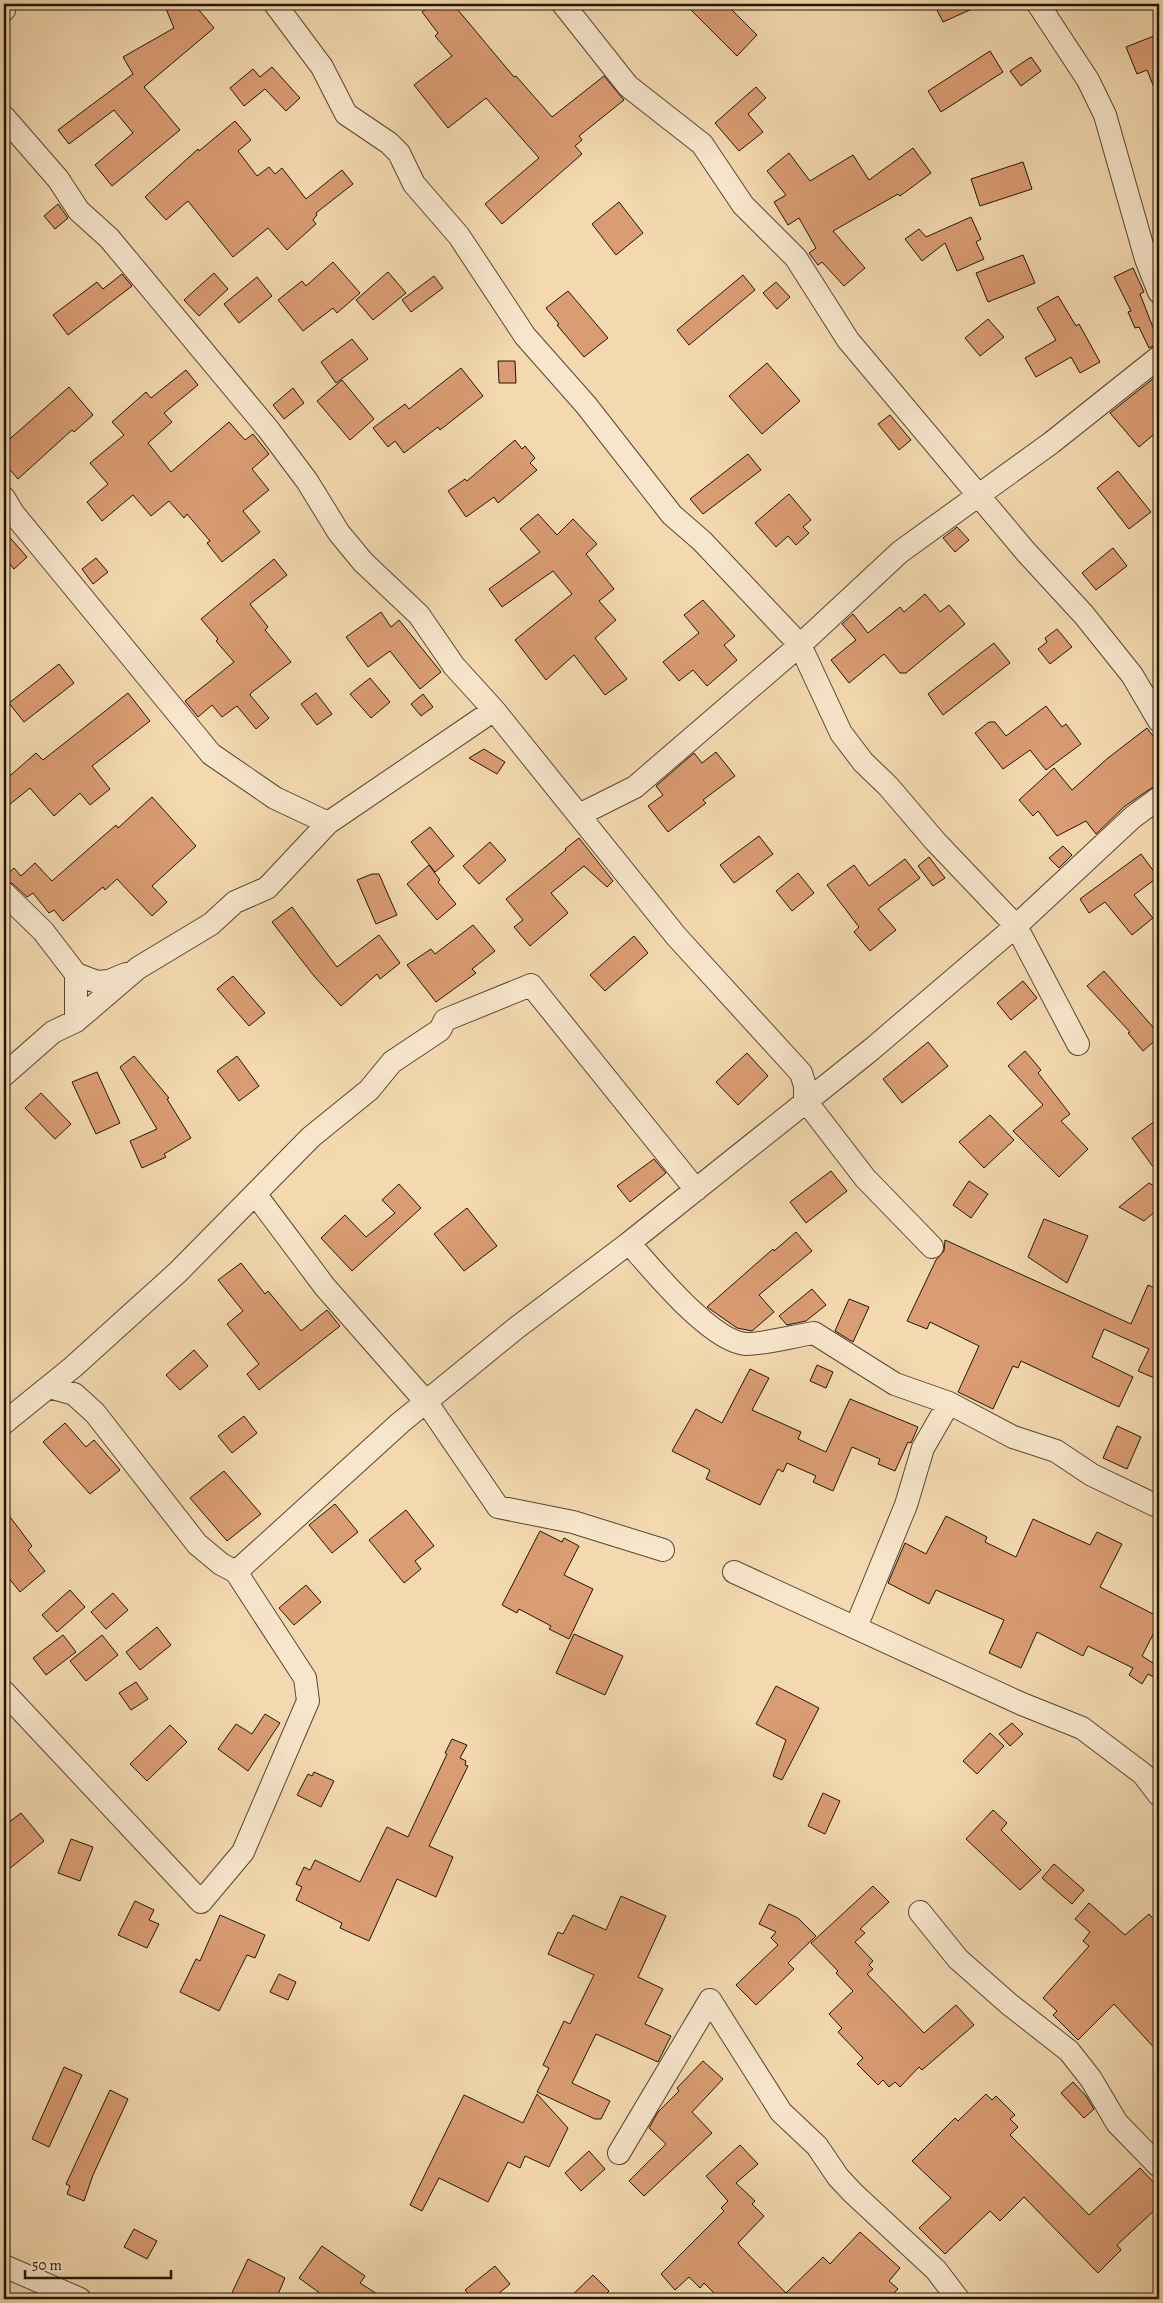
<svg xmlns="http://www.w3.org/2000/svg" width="1163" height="2303" font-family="Alegreya,serif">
<rect width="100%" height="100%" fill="#f4d9b0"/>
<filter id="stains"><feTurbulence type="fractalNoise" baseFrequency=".004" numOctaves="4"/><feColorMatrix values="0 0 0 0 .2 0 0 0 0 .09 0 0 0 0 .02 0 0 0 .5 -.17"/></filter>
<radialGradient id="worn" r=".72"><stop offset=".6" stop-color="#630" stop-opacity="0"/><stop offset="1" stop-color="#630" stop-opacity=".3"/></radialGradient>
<path fill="#da9c73" stroke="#221509" d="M164 4H194L214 28 144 87 180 130 112 186 95 165 133 133 114 110 69 144 58 130 133 74 123 57 174 28Z
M433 4H453L514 77 516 76 552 117 604 76 624 100 579 136 582 140 575 146 582 154 502 224 485 204 539 158 486 98 448 128 414 85 452 56 435 36 438 33 422 12Z
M685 4H726L757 35 737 56Z
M934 4H983L943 22Z
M1159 34V100L1147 70 1137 74 1126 47Z
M990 51 1003 72 941 112 928 91Z
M1031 57 1041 71 1021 86 1010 71Z
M272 67 300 98 286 111 265 89 244 106 230 88 253 69 260 77Z
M756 87 766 98 748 114 763 132 739 151 715 123Z
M235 121 251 140 238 151 257 176 269 167 275 174 282 168 306 199 342 170 353 184 316 213 317 215 313 220 316 224 287 250 268 228 233 257 188 201 166 220 145 197 198 149 199 151Z
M913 148 931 173 900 196 898 194 833 231 865 268 844 286 822 262 818 265 809 253 816 248 799 218 788 225 774 202 786 195 767 171 789 153 810 181 853 155 869 180Z
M1023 162 1032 189 980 206 971 179Z
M619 202 643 233 616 255 592 224Z
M58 204 68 218 55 229 44 216Z
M971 217 981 239 976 242 984 259 957 271 945 243 922 261 905 239 919 229 926 237Z
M1023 255 1035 283 988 302 976 273Z
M333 262 360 293 337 313 333 308 303 331 278 300 302 281 306 286Z
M1133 268 1144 292 1140 294 1159 343 1149 348 1139 327 1135 328 1128 312 1131 311 1114 277Z
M388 272 406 293 373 320 356 300Z
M214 273 228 289 199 316 184 300Z
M122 274 132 286 68 335 53 315 97 282 103 289Z
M743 275 755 290 689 345 677 330Z
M434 276 443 288 411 312 402 300Z
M257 277 272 296 239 323 224 304Z
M776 282 790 297 777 309 763 293Z
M568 291 608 338 584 357 557 325 559 324 546 308Z
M1058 296 1076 326 1079 324 1100 362 1080 373 1071 357 1036 377 1025 358 1056 340 1037 308Z
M988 319 1004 337 980 356 965 338Z
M352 339 368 359 336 383 321 362Z
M498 361H515L516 383H499Z
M767 363 800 401 762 434 729 396Z
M461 368 483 396 440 430 438 427 404 453 395 441 388 447 373 428 405 404 409 409Z
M186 370 198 385 164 413 172 422 148 443 171 472 229 422 245 440 253 434 269 454 252 469 269 490 243 511 260 532 222 562 207 543 210 541 187 514 184 518 169 501 151 516 133 495 102 521 87 502 108 484 90 463 124 435 112 422 146 392 151 398Z
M1159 374V430L1139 447 1110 413Z
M342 380 374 419 350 440 317 401Z
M69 387 93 415 74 432 72 430 18 479 4 463V444Z
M293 388 304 403 284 419 273 405Z
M890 415 911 440 899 450 878 424Z
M515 440 522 449 525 446 535 458 530 463 537 470 498 503 494 497 466 517 448 491 465 479 467 481Z
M748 454 761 470 703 514 690 499Z
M1118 471 1151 512 1129 529 1097 488Z
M789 494 811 520 803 527 809 533 796 545 788 536 776 547 755 523Z
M538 514 557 535 573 519 597 544 586 554 614 589 599 601 616 620 595 638 627 679 605 695 574 655 546 680 515 640 572 594 553 571 502 607 489 589 540 552 520 529Z
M957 527 969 540 955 552 943 538Z
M4 531 27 557 14 569 4 557Z
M1113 548 1127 566 1096 590 1082 573Z
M96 558 108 572 93 584 82 569Z
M274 559 287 575 250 604 268 627 265 630 291 662 251 693 250 695 269 718 256 729 237 706 222 717 212 705 198 717 185 701 234 662 216 641 218 639 201 619Z
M925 594 940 612 949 605 965 624 906 673H900L884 654 849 683 831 660 856 640 842 624 853 614 868 633 900 607 904 612Z
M703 600 735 636 724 645 737 660 707 686 693 670 679 681 663 662 699 633 684 615Z
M381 612 391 627 399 620 441 672 420 689 390 651 368 667 346 637Z
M1057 629 1072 647 1050 664 1038 649 1047 642 1045 638Z
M994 643 1010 663 943 715 928 694Z
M59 664 74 683 24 722 9 703Z
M370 678 390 702 371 718 350 694Z
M128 693 150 721 92 766 110 789 90 805 80 793 54 816 30 788 4 809V781L36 753 43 760Z
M316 693 332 714 317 725 301 704Z
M423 694 433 707 421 716 411 704Z
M1046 706 1062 727 1066 724 1081 744 1046 770 1030 750 1003 769 975 733 989 722H995L1006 736Z
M1147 728 1159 744V783L1125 806 1096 834 1086 821 1057 836 1038 811 1033 816 1019 800 1054 768 1072 790 1108 758Z
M484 749 505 762 497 774 469 758Z
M716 752 735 776 703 800 706 803 668 832 648 806 663 795 656 786 694 753 702 763Z
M152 797 196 846 152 886 167 902 152 916 117 879 105 890 103 887 63 921 54 910 49 913 33 893 27 897 13 884 4 880V877L14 868 21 876 35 863 52 881 116 825 118 828Z
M430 827 454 856 435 872 411 842Z
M759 836 773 854 734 883 720 865Z
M579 838 613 881 607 887 584 866 551 893 568 913 530 946 514 927 523 920 506 899 566 850 565 849Z
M490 842 506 860 479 884 463 866Z
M1063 846 1072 855 1059 868 1049 858Z
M1141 854 1158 877 1134 895 1153 918 1132 935 1105 902 1089 913 1080 899Z
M929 857 945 878 933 886 918 866Z
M905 859 920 878 878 909 896 930 870 951 854 932 859 927 827 885 854 865 869 886Z
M429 865 440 880 438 882 456 904 437 920 407 884Z
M798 873 814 893 792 911 776 891Z
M372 874H379L397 915 376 924 357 880Z
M292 907 337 967 379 935 400 963 380 979 377 974 341 1006 314 976 272 922Z
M473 925 495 951 472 969 476 973 436 1002 407 965 431 949 435 954Z
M634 936 648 953 605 991 590 975Z
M1104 971 1159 1034V1037L1143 1051 1128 1033 1130 1032 1087 986Z
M233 976 265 1013 249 1026 217 989Z
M1023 981 1037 998 1011 1020 997 1003Z
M928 1042 948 1066 902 1103 883 1079Z
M1025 1051 1041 1070 1038 1073 1070 1114 1061 1121 1088 1149 1059 1177 1013 1131 1043 1105 1008 1066Z
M747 1053 768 1076 738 1105 716 1082Z
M134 1056 169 1098 167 1099 191 1138 164 1154 166 1157 142 1168 130 1141 157 1129 120 1067Z
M237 1056 259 1086 239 1101 217 1071Z
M97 1072 120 1123 96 1134 72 1082Z
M41 1093 71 1124 55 1139 25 1108Z
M990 1115 1014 1140 984 1168 959 1142Z
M1159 1118V1175L1132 1138Z
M654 1159 666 1173 630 1202 617 1186Z
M831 1171 847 1191 806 1223 790 1202Z
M969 1181 988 1194 971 1218 953 1205Z
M1149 1183 1159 1189V1208L1144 1221 1119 1207Z
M399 1184 421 1208 352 1271 321 1238 345 1215 366 1237 395 1213 382 1200Z
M467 1208 497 1246 464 1271 434 1234Z
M1044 1219 1088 1236 1067 1283 1028 1257Z
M796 1232 812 1251 759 1295 774 1312 752 1331 737 1328 707 1307 773 1249 774 1251Z
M945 1240 1131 1324 1148 1285 1159 1290V1380L1138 1371 1149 1349 1104 1329 1092 1357 1133 1377 1119 1407 1021 1361 1018 1368 1013 1366 993 1409 958 1392 979 1346 930 1322 927 1329 907 1321 936 1260 944 1251Z
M241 1263 265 1294 268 1291 301 1331 327 1310 340 1326 259 1390 247 1374 259 1364 227 1324 243 1311 218 1280Z
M812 1289 826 1305 806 1321 787 1325 779 1316Z
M849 1299 869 1307 853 1342 835 1331Z
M194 1350 208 1366 180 1390 166 1375Z
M817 1365 833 1372 826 1388 810 1381Z
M750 1369 769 1378 752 1410 801 1432 798 1439 826 1452 850 1399 918 1427 911 1443 908 1442 895 1471 878 1464 880 1459 852 1447 833 1491 813 1482 816 1476 787 1463 783 1472 778 1469 760 1505 706 1479 710 1470 672 1451 696 1409 722 1423Z
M244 1416 257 1433 232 1453 218 1436Z
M65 1423 86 1447 94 1440 120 1470 90 1494 43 1442Z
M1117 1426 1141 1437 1127 1469 1103 1458Z
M224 1471 261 1514 227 1541 190 1498Z
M335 1504 358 1532 332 1553 309 1525Z
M4 1509 32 1546 28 1550 45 1571 20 1592 4 1572Z
M406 1510 434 1546 415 1561 421 1569 404 1583 369 1540Z
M946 1516 987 1537 985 1542 1016 1557 1033 1519 1090 1545 1097 1532 1122 1544 1100 1587 1159 1617V1623L1142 1656 1159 1667V1680L1148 1674 1142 1684 1129 1675 1133 1668 1088 1646 1083 1656 1037 1632 1021 1668 989 1653 1004 1620 936 1590 929 1604 888 1583 905 1543 926 1554Z
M540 1531 562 1542 564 1538 579 1546 564 1575 593 1589 569 1639 549 1629 551 1626 519 1609 517 1613 502 1605Z
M306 1585 321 1602 294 1625 279 1608Z
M70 1590 85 1607 57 1632 42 1615Z
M113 1593 128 1610 106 1629 91 1612Z
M157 1627 171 1645 140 1670 126 1652Z
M574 1634 623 1656 605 1695 556 1673Z
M63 1635 76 1652 46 1675 33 1658Z
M102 1635 118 1655 86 1681 70 1661Z
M136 1682 148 1699 131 1710 119 1693Z
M776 1686 819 1708 782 1780 773 1776 786 1740 756 1724Z
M265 1714 280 1723 248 1771 218 1749 236 1724 252 1734Z
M1012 1723 1023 1734 1010 1746 999 1734Z
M170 1725 187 1742 147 1781 130 1764Z
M990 1733 1004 1746 977 1774 963 1761Z
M452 1739 467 1745 460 1758 466 1761 465 1765 468 1766 429 1846 453 1857 436 1897 397 1879 369 1941 340 1928 342 1923 296 1900 302 1887 296 1884 304 1867 310 1870 315 1860 360 1882 387 1827 408 1837 447 1754 445 1753Z
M314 1772 334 1781 321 1807 297 1795 308 1774 312 1776Z
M823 1793 840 1801 825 1834 808 1826Z
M993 1810 1007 1823 1001 1830 1041 1870 1020 1890 966 1839Z
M21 1813 44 1841 4 1873V1826Z
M71 1839 93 1847 80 1881 58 1873Z
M1054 1864 1084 1890 1072 1904 1042 1878Z
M873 1886 889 1902 860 1929 865 1933 855 1942 873 1961 869 1965 873 1969 867 1974 924 2033 956 2005 974 2025 922 2070 919 2067 900 2087 895 2082 889 2087 883 2080 878 2085 857 2064 863 2058 838 2032 842 2028 829 2014 853 1991 836 1973 838 1971 811 1943Z
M621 1896 666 1916 638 1977 663 1989 645 2024 671 2036 658 2062 596 2034 572 2083 610 2101 601 2119H595L537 2092 549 2068 543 2065 564 2021 570 2024 594 1975 548 1954 558 1932 563 1934 573 1915 606 1930Z
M135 1901 154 1910 149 1920 159 1924 147 1948 118 1935Z
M1089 1903 1125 1935 1149 1914 1159 1926V2053L1114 2004 1078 2040 1053 2015 1057 2011 1043 1998 1089 1946 1083 1941 1090 1932 1075 1919Z
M769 1904 798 1918 816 1936 788 1963 794 1969 756 2005 736 1985 778 1945 771 1938 776 1932 759 1924Z
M220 1915 265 1935 255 1958 247 1955 219 2011 180 1992 196 1959 200 1961Z
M279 1974 296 1982 288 2000 270 1992Z
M703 2061 723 2079 692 2112 712 2133 644 2196 629 2181 666 2144 649 2128 658 2112 679 2091 677 2088Z
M64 2067 82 2075 49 2147 32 2139Z
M1073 2082 1086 2096 1094 2109 1084 2118 1061 2093Z
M110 2090 128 2099 93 2175 84 2201 67 2194 70 2186 66 2184Z
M537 2094 568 2128 549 2167 525 2156 520 2168 508 2162 488 2202 439 2178 422 2211 410 2205 464 2095 523 2123Z
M986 2094 992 2100 996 2096 1015 2115 1010 2119 1018 2127 1010 2135 1089 2215 1140 2168 1159 2188V2206L1117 2245 1121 2250 1098 2273 1024 2197 1000 2221 990 2211 945 2254 919 2228 951 2198 912 2161 955 2118 958 2121Z
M740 2145 758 2164 736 2183 755 2201 752 2204 764 2216 738 2243 740 2246 786 2293 823 2257 830 2264 860 2232 900 2268 889 2281 898 2289 888 2299H720L704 2283 700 2288 689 2277 675 2290 661 2274 724 2211 721 2208 728 2201 706 2176Z
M589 2151 605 2169 581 2191 565 2173Z
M134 2229 157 2241 147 2259 124 2247Z
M322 2246 365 2276 360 2283 385 2299H328L299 2278Z
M248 2259 285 2278 276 2299H229Z
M495 2266 510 2284 492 2299H473L465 2290Z
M593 2275 609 2291 601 2299H568Z"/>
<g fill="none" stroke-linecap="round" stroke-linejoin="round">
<defs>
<path id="street" d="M275 4 322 67 346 114 389 143 399 153 414 184 459 236 525 336 586 405 672 515 702 541 800 645 841 733 863 762 888 786 935 841 1016 926 1078 1044
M563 4 628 86 702 144 743 205 796 258 848 340 1026 552 1084 615 1132 675 1159 721
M1038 4 1088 80 1105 115 1146 259 1159 292
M4 10 5 4
M4 117 58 179 79 211 109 238 268 429 307 481 339 533 363 562 419 615 454 666 494 710 676 936 801 1073 805 1086V1100L865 1178 932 1247
M4 498 13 513 211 754 275 798 328 823
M579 815 635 787 800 645 900 552 1051 443 1159 357
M4 893 43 931 76 974 97 982 109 981 126 974
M76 974V1021
M4 1075 53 1032 76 1021 138 968 211 924 235 902 267 888 328 823 494 710
M256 1195 325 1287 427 1403 498 1507 573 1522 663 1550
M629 1243C652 1269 711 1342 746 1344 765 1344 794 1336 814 1333L895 1384 949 1403 1013 1437 1056 1451 1092 1475 1159 1507
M49 1387 74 1394 95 1413 197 1544 221 1564 236 1572
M4 1423 73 1367 178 1272 311 1137 369 1090 392 1062 440 1030 445 1020 531 985 696 1190
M734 1572 1022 1704 1082 1728 1143 1774 1159 1795
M856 1627 906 1505 923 1448 949 1403
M4 1692 201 1902 243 1852 308 1701 305 1678 236 1572 400 1423 515 1329 629 1243 872 1049 1016 926 1133 817 1159 798
M920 1912 958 1959 1009 2004 1069 2051 1091 2079 1117 2123 1159 2166
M619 2153 710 2000 781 2112 817 2146 838 2177 853 2193 936 2270 958 2299
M4 2266 80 2299"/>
</defs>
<use href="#street" stroke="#564633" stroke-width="24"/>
<use href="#street" stroke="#f8e6cc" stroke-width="22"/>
</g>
<rect width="1163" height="2303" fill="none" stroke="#f4d9b0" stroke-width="20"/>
<rect x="5" y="5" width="1153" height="2293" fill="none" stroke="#221509" stroke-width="2.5"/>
<rect x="10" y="10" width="1143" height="2283" fill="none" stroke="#221509"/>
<path d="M25 2270v8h146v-8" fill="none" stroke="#221509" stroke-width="2.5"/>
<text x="32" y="2270" font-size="15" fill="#221509" stroke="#f8e6cc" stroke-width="4" paint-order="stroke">50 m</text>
<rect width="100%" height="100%" filter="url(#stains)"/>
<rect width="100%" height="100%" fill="url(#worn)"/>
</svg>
